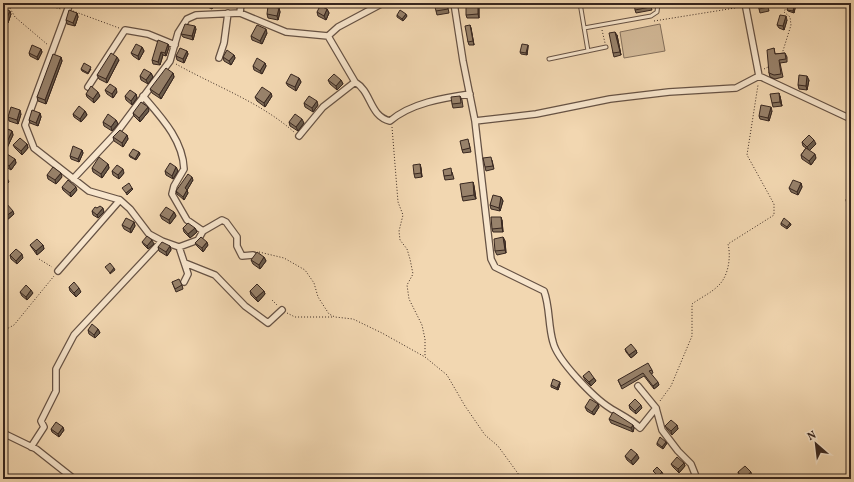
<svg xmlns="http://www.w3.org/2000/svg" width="854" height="482" font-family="Vollkorn,serif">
<rect width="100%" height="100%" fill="#f2d7b1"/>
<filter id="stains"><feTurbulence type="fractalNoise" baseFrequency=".005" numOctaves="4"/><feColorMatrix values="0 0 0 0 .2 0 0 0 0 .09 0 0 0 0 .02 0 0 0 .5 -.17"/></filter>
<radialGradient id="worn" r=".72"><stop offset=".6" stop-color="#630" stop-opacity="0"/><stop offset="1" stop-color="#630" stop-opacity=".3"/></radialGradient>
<path fill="#d2b998" stroke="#84705c" d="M660 24 665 51 624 58 620 32Z"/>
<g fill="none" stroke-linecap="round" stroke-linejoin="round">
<defs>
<path id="lane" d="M580 3 588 51
M584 28 651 16 657 12 658 3
M549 59 606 47"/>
<path id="street" d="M70 3 25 125 34 148 89 191 120 200 130 209 149 234 162 241
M454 3 463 61 475 121 491 259 495 267 544 291C550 307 548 325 553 342 557 360 594 398 610 408 621 415 631 419 640 428L656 408
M745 3 759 76
M240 13 241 3
M328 36 355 82C372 92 369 116 390 121 411 103 443 98 470 94
M219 58 224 43 228 13
M759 76 851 119
M88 87 125 30 148 34 175 45
M143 96C161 117 183 140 184 169L174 186 172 194 187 220 203 231
M475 121 536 114 610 99 669 92 736 88 759 76
M299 136 323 107 355 82
M73 179 117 132 170 61 178 33 187 19 196 15 240 13 286 32 328 36 338 27 383 3
M179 247 198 240 203 231 222 220 226 222 237 237V246L242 256 253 255
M185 263 215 275 245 306 268 323 282 310
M58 271 120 200
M638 386 656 408 662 430 678 451 691 464 697 479
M3 433 36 449 74 479
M31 447 44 427 41 421 56 391V369L74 335 162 241 179 247 188 274 184 282"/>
</defs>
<use href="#lane" stroke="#665244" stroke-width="5"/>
<use href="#street" stroke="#665244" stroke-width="8"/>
<path stroke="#37261f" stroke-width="1" stroke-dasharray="1 2" stroke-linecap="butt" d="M7 3 15 17 48 45
M36 3 61 9
M73 11 119 28
M654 21 735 8 734 3
M602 30 605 43
M782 54 791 25 790 17 784 12 788 3
M176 64C215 86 260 102 294 132
M764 69 770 66
M392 127 398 202 403 215 399 231 400 240 407 249 410 259 413 274 407 285 409 299 422 325 425 339V357
M259 252 284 258 305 270 314 283 318 297 329 314 335 317 353 319 382 333 425 357 447 375 465 406 485 435 498 446 522 479
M39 259 52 267
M272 300 278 306
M287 313 295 317H334
M3 331 14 325 54 276
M660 401 671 386 692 336V304C700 298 711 293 718 286 729 276 731 256 728 244L774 215V204L747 155 758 85"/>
<use href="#lane" stroke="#f7e5cc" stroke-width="3"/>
<use href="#street" stroke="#f7e5cc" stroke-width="5.5"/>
</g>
<path fill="#83705c" stroke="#37261f" d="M74 3H84L83 6 74 4Z
M188 3H214L212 9 199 3V6L189 5Z
M245 3H253L250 7Z
M447 3 449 13 437 15 436 11Z
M479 3V18H467L466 15Z
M650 3 652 10 636 13 635 10Z
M665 3H684V4L666 7Z
M767 3 769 11 760 13 759 9Z
M795 3 796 4 794 13 788 11 787 10Z
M3 8 11 14 8 23 3 21Z
M279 8 280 12 278 20 268 18 267 14Z
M327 9 329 13 326 20 318 16 317 12Z
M77 13 78 17 75 26 67 24 66 20Z
M397 15 407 16 403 21 397 17Z
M787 20 784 30 779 28 777 25Z
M470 25 471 28 474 45H469L468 42Z
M196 29 193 40 183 37 181 34Z
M267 33 262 44 252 40 251 36Z
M617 35 621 55 614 57 613 53Z
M168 44 169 47 166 56 163 55 160 65 153 64 152 60Z
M528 45V47L527 55 521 54 520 52Z
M142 47 144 51 139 60 133 56 131 53Z
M774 48 775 54 785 53 787 57V62L780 63 783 77 775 79 770 77 769 73Z
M41 49 42 52 38 60 30 56 29 53Z
M187 51 188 54 184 63 177 60 176 56Z
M234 55 235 58 231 65 224 61 223 57Z
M61 57 62 61 46 104 38 101 37 97Z
M119 60 107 83 99 79 97 75Z
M265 63 266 66 262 74 254 70 253 66Z
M81 69H91L88 74 82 71Z
M151 73 153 77 148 84 141 80 140 76Z
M173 73 174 77 161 99 152 93 150 89Z
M299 78 301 82 296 91 288 86 286 83Z
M328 80H341L343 84 337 90 330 84Z
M809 80 807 90 799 89 798 85Z
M105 90 117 92 113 98 107 94Z
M86 94 100 96 94 103 87 97Z
M136 94 137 98 132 105 126 100 125 96Z
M272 96 265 107 257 101 255 97Z
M460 96 462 100 463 107 453 108 452 104Z
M780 96 782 106 773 107 772 103Z
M304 103 318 105 313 112 305 107Z
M85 111 87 115 81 122 74 117 73 114Z
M149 111 140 122 134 116 133 113Z
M772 111 769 121 760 119 759 116Z
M40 113 41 117 38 126 30 123 29 120Z
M21 114 18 124 9 121 8 117Z
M116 120 118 124 112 131 104 126 103 122Z
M289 122 304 123 298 131 290 126Z
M3 127 12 131 13 135 7 148 3 146Z
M127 135 128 139 123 147 114 141 113 137Z
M802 142 816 144 809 150 816 158 811 165 802 159 801 155 806 148 803 146Z
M469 143 471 152 463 153 462 150Z
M27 144 28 148 22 155 15 148 13 145Z
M82 150 83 153 79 162 71 159 70 156Z
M139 152 140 154 136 160 130 157 129 155Z
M15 159 16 163 11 170 3 165V160Z
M492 160 494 169 486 171 485 167Z
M108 164 109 168 102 178 93 172 92 168Z
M420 164 421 168 422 177 415 178 414 174Z
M176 167 178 171 173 179 166 175 165 171Z
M112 171 124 173 119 179 113 175Z
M452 172 454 179 445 180 444 176Z
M47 175 62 177 56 184 48 179Z
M193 180 187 190 188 193 184 200 177 194 176 191Z
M473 182 474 186 476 199 463 201 462 197Z
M801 183 802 187 798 195 791 192 789 188Z
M62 187 77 190 71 197 63 190Z
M851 192V207L847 204 846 200Z
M501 197 503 201 500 211 491 209 490 205Z
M3 206 14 214 7 220 3 215Z
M97 208 104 212 98 218 93 215 92 211Z
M174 212 176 216 170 224 162 219 160 215Z
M502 220 503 232H493L492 229Z
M134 222 135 226 131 233 124 229 122 225Z
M781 223H790L791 225 787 229 781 225Z
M183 228H195L197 232 190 238 184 232Z
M503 237 505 241 506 253 497 255 495 251Z
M142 242 154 244 148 249 144 245Z
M195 243 208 245 203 252 197 246Z
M30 245H43L44 249 37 255 32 248Z
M170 246 171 250 167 256 159 251 158 247Z
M10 255 23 258 17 264 11 259Z
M264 257 266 261 260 269 253 264 251 260Z
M172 282 182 285 183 289 176 292Z
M69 287 81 292 76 297 70 291Z
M250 291H264L265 294 258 302 251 295Z
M20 292 33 293 27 300 22 296Z
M98 329 100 333 95 338 89 334 88 330Z
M625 349 636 350 637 353 631 358 626 352Z
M652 370 653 373 651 374 659 385 654 389 644 376 622 389 618 380Z
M583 376 594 378 596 381 591 386 585 380Z
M560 384 558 390 551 387V385Z
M598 404 599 407 594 415 587 411 585 407Z
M629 405 642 408 636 414 630 409Z
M609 419 634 428 633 432 611 423Z
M677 425 678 429 672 435 667 429 665 426Z
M51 429 64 430 59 437 52 432Z
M657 443H667L663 449 657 445Z
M625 456 639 458 633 465 627 460Z
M684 463 685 466 679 473 673 467 671 464Z
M738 472 752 476 749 479H742L739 476Z"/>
<path fill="#6a5b4b" stroke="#37261f" d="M212 3H214L212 9 211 5Z
M249 3H253L250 7 249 4Z
M478 3H479V18L478 14Z
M795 3 796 4 794 13 793 11Z
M279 8 280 12 278 20 277 16Z
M327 9 329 13 326 20 324 16Z
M10 11 11 14 8 23 6 19Z
M77 13 78 17 75 26 73 23Z
M406 14 407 16 403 21 402 19Z
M786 16 787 20 784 30 783 26Z
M470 25 471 28 474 45 473 41Z
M195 26 196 29 193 40 192 36Z
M266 29 267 33 262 44 260 41Z
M615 32 617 35 621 55 620 52Z
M5 44 6 48 3 55V48Z
M168 44 169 47 166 56 165 53Z
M528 45V47L527 55 526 53Z
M142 47 144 51 139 60 138 56Z
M41 49 42 52 38 60 37 57Z
M187 51 188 54 184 63 183 59Z
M161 52 163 55 160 65 158 62Z
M234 55 235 58 231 65 229 61Z
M61 57 62 61 46 104 45 100Z
M117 57 119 60 107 83 106 79Z
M265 63 266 66 262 74 260 71Z
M151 73 153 77 148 84 146 80Z
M173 73 174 77 161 99 159 95Z
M807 76 809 80 807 90 806 86Z
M299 78 301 82 296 91 295 87Z
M341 80 343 84 337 90 336 86Z
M116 88 117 92 113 98 112 94Z
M98 92 100 96 94 103 93 99Z
M271 93 272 96 265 107 264 103Z
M779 93 780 96 782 106 780 102Z
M136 94 137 98 132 105 131 101Z
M317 101 318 105 313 112 312 108Z
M148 107 149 111 140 122 139 118Z
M771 107 772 111 769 121 768 118Z
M20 110 21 114 18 124 17 120Z
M85 111 87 115 81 122 80 119Z
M40 113 41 117 38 126 36 123Z
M302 119 304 123 298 131 296 127Z
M116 120 118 124 112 131 111 127Z
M12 131 13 135 7 148 6 144Z
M127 135 128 139 123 147 122 143Z
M814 140 816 144 809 151 807 147Z
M27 144 28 148 22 155 21 151Z
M82 150 83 153 79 162 78 159Z
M139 152 140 154 136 160 135 159Z
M815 154 816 158 811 165 809 161Z
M15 159 16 163 11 170 9 166Z
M108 164 109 168 102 178 101 174Z
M420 164 421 168 422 177 421 173Z
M176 167 178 171 173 179 172 176Z
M123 169 124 173 119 179 118 175Z
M61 173 62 177 56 184 55 180Z
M192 177 193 180 186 192 185 188Z
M7 178 9 182 3 187V182Z
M473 182 474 186 476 199 474 195Z
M801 183 802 187 798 195 797 192Z
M76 187 77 190 71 197 70 193Z
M132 188 133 189 127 195 126 193Z
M187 190 188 193 184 200 183 197Z
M501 197 503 201 500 211 499 208Z
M103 208 104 212 98 218 97 215Z
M13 211 14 214 7 220 6 216Z
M174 212 176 216 170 224 169 220Z
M501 217 502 220 503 232 502 228Z
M134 222 135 226 131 233 130 229Z
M790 223 791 225 787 229V227Z
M195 228 197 232 190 238 188 234Z
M503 237 505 241 506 253 505 250Z
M152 240 154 244 148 249 147 246Z
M207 242 208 245 203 252 202 248Z
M43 245 44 249 37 255 36 251Z
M170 246 171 250 167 256 166 252Z
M22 254 23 258 17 264 16 261Z
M264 257 266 261 260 269 259 265Z
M114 268 115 270 110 274V273Z
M79 288 81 292 76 297 74 293Z
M31 290 33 293 27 300 26 297Z
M264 291 265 294 258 302 256 298Z
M98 329 100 333 95 338 94 335Z
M636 350 637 353 631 358 629 355Z
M594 378 596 381 591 386 589 382Z
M560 382V384L558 390 557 388Z
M658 382 659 385 654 389 653 386Z
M598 404 599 407 594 415 592 412Z
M641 405 642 408 636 414 635 411Z
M633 425 634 428 633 432 631 428Z
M677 425 678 429 672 435 671 431Z
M63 427 64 430 59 437 58 434Z
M666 442 667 443 663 449 662 447Z
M637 454 639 458 633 465 631 461Z
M684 463 685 466 679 473 678 469Z
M662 472 663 474 658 478V476Z
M751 472 752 476 749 479H744Z"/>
<path fill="#98826b" stroke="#37261f" d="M206 3H212L211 5Z
M434 3H446L448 9 436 11Z
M466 3H478V14L466 15Z
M634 3H650V7L635 10Z
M757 3H767L768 7 759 9Z
M789 3H795L793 11 787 10Z
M268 6 279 8 277 16 267 14Z
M320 6 327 9 324 16 317 12Z
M3 8 10 11 6 19 3 18Z
M69 10 77 13 73 23 66 20Z
M400 10 406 14 402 19 397 15Z
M780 15 786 16 783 26 777 25Z
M185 24 195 26 192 36 181 34Z
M257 25 266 29 260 41 251 36Z
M470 25 473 41 468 42 465 26Z
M615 32 620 52 613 53 609 33Z
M158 40 168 44 165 53 161 52 158 62 152 60Z
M136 44 142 47 138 56 131 53Z
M522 44 528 45 526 53 520 52Z
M32 45 41 49 37 57 29 53Z
M180 48 187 51 183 59 176 56Z
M774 48 775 54 785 53 786 59 779 60 781 74 774 75 769 73 767 50Z
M227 50 234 55 229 61 223 57Z
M111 53 117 57 106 79 97 75Z
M53 54 61 57 45 100 37 97Z
M257 58 265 63 260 71 253 66Z
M84 63 91 67 88 73 81 69Z
M166 68 173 73 159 95 150 89Z
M144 69 151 73 146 80 140 76Z
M291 74 299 78 295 87 286 83Z
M334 74 341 80 336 86 328 80Z
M799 75 807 76 806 86 798 85Z
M110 84 116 88 112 94 105 90Z
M91 86 98 92 93 99 86 94Z
M262 87 271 93 264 103 255 97Z
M130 90 136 94 131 101 125 96Z
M779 93 780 102 772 103 770 94Z
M309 96 317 101 312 108 304 103Z
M460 96 461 103 452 104 451 97Z
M141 102 148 107 139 118 133 113Z
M761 105 771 107 768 118 759 116Z
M79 106 85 111 80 119 73 114Z
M11 107 20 110 17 120 8 117Z
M32 110 40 113 36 123 29 120Z
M108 114 116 120 111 127 103 122Z
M295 114 302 119 296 127 289 122Z
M3 127 12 131 6 144 3 142Z
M120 130 127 135 122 143 113 137Z
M809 135 814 140 807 147 802 142Z
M20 138 27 144 21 151 13 145Z
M468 139 470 148 462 150 460 141Z
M73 146 82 150 78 159 70 156Z
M806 148 815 154 809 161 801 155Z
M133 149 139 152 135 159 129 155Z
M7 154 15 159 9 166 3 162V160Z
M99 157 108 164 101 174 92 168Z
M491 157 493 166 485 167 483 158Z
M170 163 176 167 172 176 165 171Z
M420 164 421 173 414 174 413 165Z
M117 165 123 169 118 175 112 171Z
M53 167 61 173 55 180 47 175Z
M451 168 452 175 444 176 443 170Z
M3 173 7 178 3 182Z
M188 174 192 177 185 188 187 190 183 197 176 191Z
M68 180 76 187 70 193 62 187Z
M793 180 801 183 797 192 789 188Z
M473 182 474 195 462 197 460 184Z
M129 183 132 188 126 193 122 188Z
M851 192V202L850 203 846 200Z
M493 195 501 197 499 208 490 205Z
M6 203 13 211 6 216 3 213V206Z
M100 206 103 208 97 215 92 211 95 207 97 208Z
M166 207 174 212 169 220 160 215Z
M491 217H501L502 228 492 229Z
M126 218 134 222 130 229 122 225Z
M784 218 790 223 787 227 781 223Z
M188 223 195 228 188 234 183 228Z
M147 236 152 240 147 246 142 242Z
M201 237 207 242 202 248 195 243Z
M503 237 505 250 495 251 494 239Z
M37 239 43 245 36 251 30 245Z
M162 242 170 246 166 252 158 247Z
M16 249 22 254 16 261 10 255Z
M257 252 264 257 259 265 251 260Z
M110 263 114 268 110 273 105 267Z
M179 279 182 285 175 289 172 282Z
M74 282 79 288 74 293 69 287Z
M257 284 264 291 256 298 250 291Z
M26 285 31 290 26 297 20 292Z
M92 324 98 329 94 335 88 330Z
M631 344 636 350 629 355 625 349Z
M648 363 652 370 649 371 658 382 653 386 643 373 621 386 618 380Z
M589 371 594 378 589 382 583 376Z
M553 379 560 382 557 388 551 385Z
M590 399 598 404 592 412 585 407Z
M635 399 641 405 635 411 629 405Z
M613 412 633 425 631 428 609 419Z
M671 420 677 425 671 431 665 426Z
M56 422 63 427 58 434 51 429Z
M660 437 666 442 662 447 657 443Z
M631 449 637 454 631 461 625 456Z
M677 457 684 463 678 469 671 464Z
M745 466 751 472 743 479 738 472Z
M657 467 662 472 658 476 653 471Z"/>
<rect width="854" height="482" fill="none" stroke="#f2d7b1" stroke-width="16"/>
<rect x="4" y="4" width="846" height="474" fill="none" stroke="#37261f" stroke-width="2"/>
<rect x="8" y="8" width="838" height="466" fill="none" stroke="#37261f"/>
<g transform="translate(816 444) rotate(332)" stroke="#f7e5cc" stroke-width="3" paint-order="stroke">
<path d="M0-3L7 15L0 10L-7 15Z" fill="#37261f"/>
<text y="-6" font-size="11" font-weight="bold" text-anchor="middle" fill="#37261f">N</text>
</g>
<rect width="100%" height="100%" filter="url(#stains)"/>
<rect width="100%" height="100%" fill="url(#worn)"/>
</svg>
